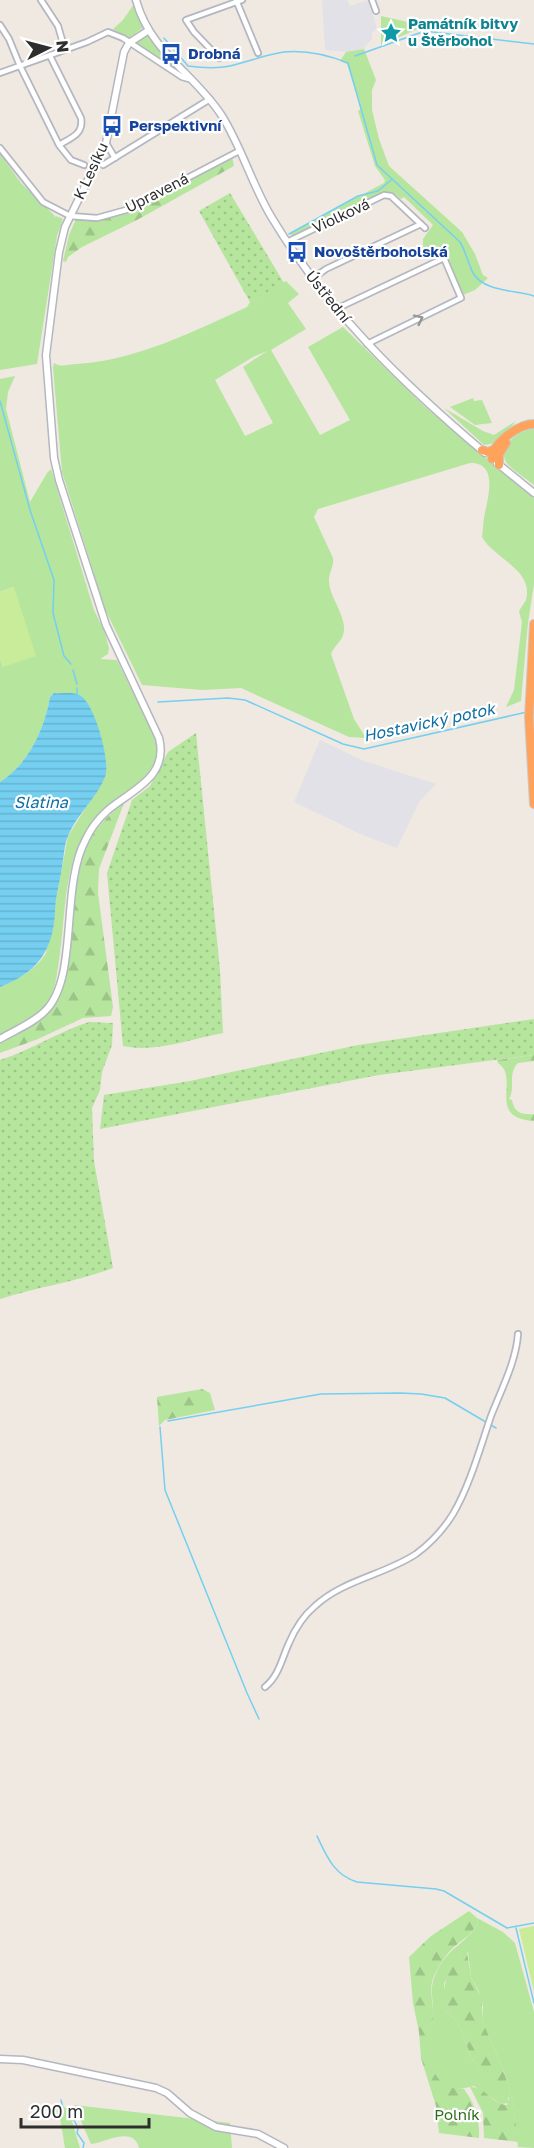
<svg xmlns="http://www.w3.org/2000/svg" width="534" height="2148" font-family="'Golos Text',sans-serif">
<defs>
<pattern id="forest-firs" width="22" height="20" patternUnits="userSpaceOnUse" patternTransform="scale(1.5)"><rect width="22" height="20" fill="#b6e59e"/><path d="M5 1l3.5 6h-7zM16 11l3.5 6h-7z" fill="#9dc588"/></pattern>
<pattern id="garden-dots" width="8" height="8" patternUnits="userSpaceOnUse" patternTransform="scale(1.5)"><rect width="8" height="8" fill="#b6e59e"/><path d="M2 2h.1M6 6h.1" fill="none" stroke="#9dc588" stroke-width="1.8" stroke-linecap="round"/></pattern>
<pattern id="water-rules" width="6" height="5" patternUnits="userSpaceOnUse" patternTransform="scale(1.5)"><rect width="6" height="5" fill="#75cff0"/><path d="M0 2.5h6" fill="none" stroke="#66b2ce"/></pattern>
</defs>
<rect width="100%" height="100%" fill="#efe9e1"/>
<path fill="#e3e1e8" d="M322 0H347L350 6 368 0 377 28 372 33V39L365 46 364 49 346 52 325 50Z
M320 740 364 761 436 784 419 802 397 848 365 836 294 802Z"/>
<path fill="#b6e59e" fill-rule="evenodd" d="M134 4 144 27 129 38 113 29 123 20Z
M381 16 430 27 420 28 381 45Z
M147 32 183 75 133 43Z
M364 49 376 80 372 90V110L379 139 389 166 462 232 475 254 483 275 488 278 475 290 463 295 446 254 431 259 423 246V239L433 225 404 197 401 199 395 194 386 192 292 236 290 233 384 183 385 180 375 166 358 111 361 109 347 64 340 61 346 52Z
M0 154 21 183 55 216 54 218 56 216 63 219 57 236 37 364 0 370Z
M286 281 299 294 288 303 306 329 271 350 320 435 350 420 308 347 343 327 424 406 534 498V584L528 623 521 701 506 707 514 690 522 622 519 612C520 608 524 604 526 600 534 569 494 559 482 537 483 531 483 524 484 518 487 501 500 462 470 463L318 509 314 517 333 558C334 567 329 572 329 581 329 597 349 619 343 635 341 642 334 646 331 654L354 719 366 738 349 737 241 688 202 690 142 685 105 609 62 472 53 368 54 363C62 368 68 364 77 364 137 360 192 332 247 307L250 302ZM267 351 243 367 273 423 245 436 215 380 253 357Z
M15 376 8 392 6 409 30 502 47 473 51 469 94 610 105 633 109 648 108 654 100 659 117 660 156 740C164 779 128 787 105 808 95 817 87 828 81 841 63 874 65 928 58 967 56 981 54 997 43 1009 32 1021 14 1028 0 1036V987C17 980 37 969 46 953L68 836 105 777 101 737 85 700 71 693H54L50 697C45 728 28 765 0 782V659L3 667 13 587 0 592V379Z
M473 398 474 401 482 400 492 423 475 425 450 407Z
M444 408 483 431 494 435 516 421 497 443 484 445Z
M534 429V485C528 480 507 467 505 460 499 445 520 429 534 429Z
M477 1918 503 1932 515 1943 534 2012V2148L518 2147 513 2102 503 2069 482 2020 483 2006 479 1991 471 1977 468 1952 460 1958 444 1983 445 2010 457 2021 473 2061 508 2096V2103L501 2104 474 2086C468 2087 462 2089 456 2089 433 2086 426 2058 428 2038 428 2030 433 2023 433 2016 434 1993 427 1990 439 1967 450 1947 468 1942 478 1923Z
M53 2105 68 2108 80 2148H65L60 2118H55Z
M74 2105 230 2123 232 2148H139C133 2125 105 2143 91 2144Z"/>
<path fill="url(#forest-firs)" d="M232 157 234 166 137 220 82 247 68 257 66 262 63 261 69 235 76 219 99 220 125 214Z
M124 803 99 869 98 893 113 1007 111 1016 83 1018 38 1039 0 1053V1043L44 1017C77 992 70 902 80 861 86 838 105 817 124 803Z
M534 1055V1061L518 1063C507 1074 516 1089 509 1099L512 1100C514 1113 522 1115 534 1114V1121C485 1118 521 1078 498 1063L497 1060Z
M202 1389 210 1393 215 1410 165 1420 159 1426 157 1397Z
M469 1911 477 1918 478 1923C472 1934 465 1938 455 1946 446 1954 439 1965 434 1976 428 1989 434 2004 433 2018 432 2025 428 2032 428 2040 428 2064 436 2091 464 2089 475 2104 480 2119 479 2138L439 2133 436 2106 421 2058 419 2032 413 2003 409 1957 431 1936Z
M467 1952 471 1977 482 1998V2020L503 2069 513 2102 518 2142 484 2138 483 2113 470 2087C485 2086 492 2104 507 2105L509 2098 473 2061 457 2021 445 2010C441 1984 447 1968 467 1952Z"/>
<path fill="url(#garden-dots)" d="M230 193 284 283 250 302 199 211Z
M196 733 220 970 223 1033C192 1039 154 1053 123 1046L107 873 132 800 150 786 168 752Z
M534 1019V1055L379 1075 100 1129 104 1095 190 1081 358 1045Z
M89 1022 113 1023 112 1045 102 1072 100 1090 92 1108 94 1161 113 1268C76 1282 37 1287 0 1299V1060C31 1050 58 1032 89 1022Z"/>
<path fill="#c9ec9a" d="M14 587 36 656 3 667 0 659V592Z
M534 1926V1992L519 1929Z"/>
<path fill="url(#water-rules)" d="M54 693C63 694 73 691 81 696 95 705 111 762 105 777 96 799 77 814 68 836 64 845 64 857 62 867 60 882 55 898 55 912 53 951 37 973 0 987V782C28 765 45 728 50 697Z"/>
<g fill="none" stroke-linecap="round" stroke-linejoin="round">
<path stroke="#75cff0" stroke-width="1.5" d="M164 38 188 66C203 68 219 69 234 65 251 61 267 54 284 52 306 50 328 55 348 63L377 165 460 242C466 252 468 263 473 273 484 292 516 290 534 296
M355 56 425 31 534 44
M289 234 358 196 378 191 391 180
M0 401 30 510 54 580 53 613 64 656 71 664
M73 670 77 684
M77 696V688
M158 702 228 698 245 700 343 744 364 749 527 712
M168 1421 321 1394 400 1393 421 1394 445 1398 496 1428
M160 1427 165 1490 247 1693 259 1719
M317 1836C327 1857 334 1875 357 1882L436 1889 444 1891 507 1928 534 1923
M516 1928 534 2003
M61 2100 63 2108
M71 2120H74L78 2128 77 2133 84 2143 83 2148"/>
<defs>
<path id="street" d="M41 0 58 26 65 50
M236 0 258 53
M372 0 376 11
M0 25 9 39 20 66 59 145 71 160 84 165
M50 56 81 118C84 134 71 138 59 145
M219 58 194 32 186 20 242 0
M0 73 87 42 108 32 123 38 182 77 189 79
M106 143 115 158
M0 148 43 202 70 216 97 218 126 210 239 151
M103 165 210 99
M287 242 384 195 391 196 425 228
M312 279 326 269 421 224
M336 309 444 258 461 298 367 344
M265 1687C279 1676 282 1658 289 1643 295 1629 303 1616 315 1606 343 1580 384 1575 416 1554 431 1543 443 1530 453 1514 470 1485 480 1448 491 1416 501 1390 516 1362 518 1334"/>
<path id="secondary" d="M136 0C150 52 195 74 222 116 242 148 252 185 272 218 328 311 402 383 485 453
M497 463 534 493
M0 1039C15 1030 34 1023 46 1010 79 976 60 886 86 839 91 828 99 818 108 810 132 790 169 777 159 738L106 625 59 480 54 458 46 355 59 252 65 227 106 143 124 52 129 43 149 30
M0 2059 23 2060 156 2088 167 2093 190 2113 216 2127 258 2134 284 2148"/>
<path id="highway" d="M482 450 488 452 495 449
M492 459C492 443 519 424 534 424
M499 465V454L506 443
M534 624 529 717 534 804"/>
</defs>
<use href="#street" stroke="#b4b7c1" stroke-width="8"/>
<use href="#secondary" stroke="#b4b7c1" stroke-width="9"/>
<use href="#highway" stroke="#c9c9c9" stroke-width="10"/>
<use href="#street" stroke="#fff" stroke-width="4.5"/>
<use href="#secondary" stroke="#fff" stroke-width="6"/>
<use href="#highway" stroke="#ffa35c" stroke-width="8"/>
</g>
<defs><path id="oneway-chevron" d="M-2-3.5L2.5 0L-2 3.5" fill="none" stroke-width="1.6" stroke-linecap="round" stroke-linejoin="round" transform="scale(1.5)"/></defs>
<use stroke="#969696" href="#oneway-chevron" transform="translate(419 319) rotate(-26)"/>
<defs>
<symbol id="sight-bare" viewBox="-9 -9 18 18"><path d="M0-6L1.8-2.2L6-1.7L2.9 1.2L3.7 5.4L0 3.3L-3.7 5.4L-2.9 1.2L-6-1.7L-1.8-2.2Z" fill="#0f9aa8" stroke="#fff" stroke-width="2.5" paint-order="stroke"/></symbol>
<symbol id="bus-bare" viewBox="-9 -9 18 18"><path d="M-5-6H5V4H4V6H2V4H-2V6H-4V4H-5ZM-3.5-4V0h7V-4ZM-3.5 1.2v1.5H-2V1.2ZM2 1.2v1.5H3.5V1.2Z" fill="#1a4fb4" stroke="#fff" stroke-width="2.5" paint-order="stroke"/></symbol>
</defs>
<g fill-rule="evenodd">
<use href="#sight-bare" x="376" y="18" width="30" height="30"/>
<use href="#bus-bare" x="156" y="39" width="30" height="30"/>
<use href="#bus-bare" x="97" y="111" width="30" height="30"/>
<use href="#bus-bare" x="282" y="237" width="30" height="30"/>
</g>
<g text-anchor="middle" stroke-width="4.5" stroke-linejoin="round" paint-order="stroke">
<g font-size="15" font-weight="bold" fill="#0d838f" stroke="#fff" text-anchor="start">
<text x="408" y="29">Památník bitvy<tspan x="408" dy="17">u Štěrbohol</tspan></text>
</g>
<g font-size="15" font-weight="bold" fill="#164399" stroke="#fff" text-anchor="start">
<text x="188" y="59">Drobná</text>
<text x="129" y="131">Perspektivní</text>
<text x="314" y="257">Novoštěrboholská</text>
</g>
<g font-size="15" fill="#2e2e2e" stroke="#fff">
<text transform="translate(91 171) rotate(-65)" y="5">K Lesíku</text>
<text transform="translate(157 193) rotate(-27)" y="5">Upravená</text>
<text transform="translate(341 216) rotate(-25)" y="5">Violková</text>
<text transform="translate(328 297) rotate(51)" y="5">Ústřední</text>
</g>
<g font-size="15" fill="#2c6e1b" stroke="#fff">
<text x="457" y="2120">Polník</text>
</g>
<g font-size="16" font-style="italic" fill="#0d6fa3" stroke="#fff">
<text transform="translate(429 722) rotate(-12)" y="6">Hostavický potok</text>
<text x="41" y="808">Slatina</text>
</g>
</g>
<g transform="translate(48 48) rotate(84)" stroke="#ffffff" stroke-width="4.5" paint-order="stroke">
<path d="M0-4.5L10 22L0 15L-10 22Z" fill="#2e2e2e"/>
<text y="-9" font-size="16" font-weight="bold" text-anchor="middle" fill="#2e2e2e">N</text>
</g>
<path d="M21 2118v9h128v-9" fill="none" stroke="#2e2e2e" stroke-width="3"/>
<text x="30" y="2118" font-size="18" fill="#2e2e2e" stroke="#ffffff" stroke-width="4.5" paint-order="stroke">200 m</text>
</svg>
